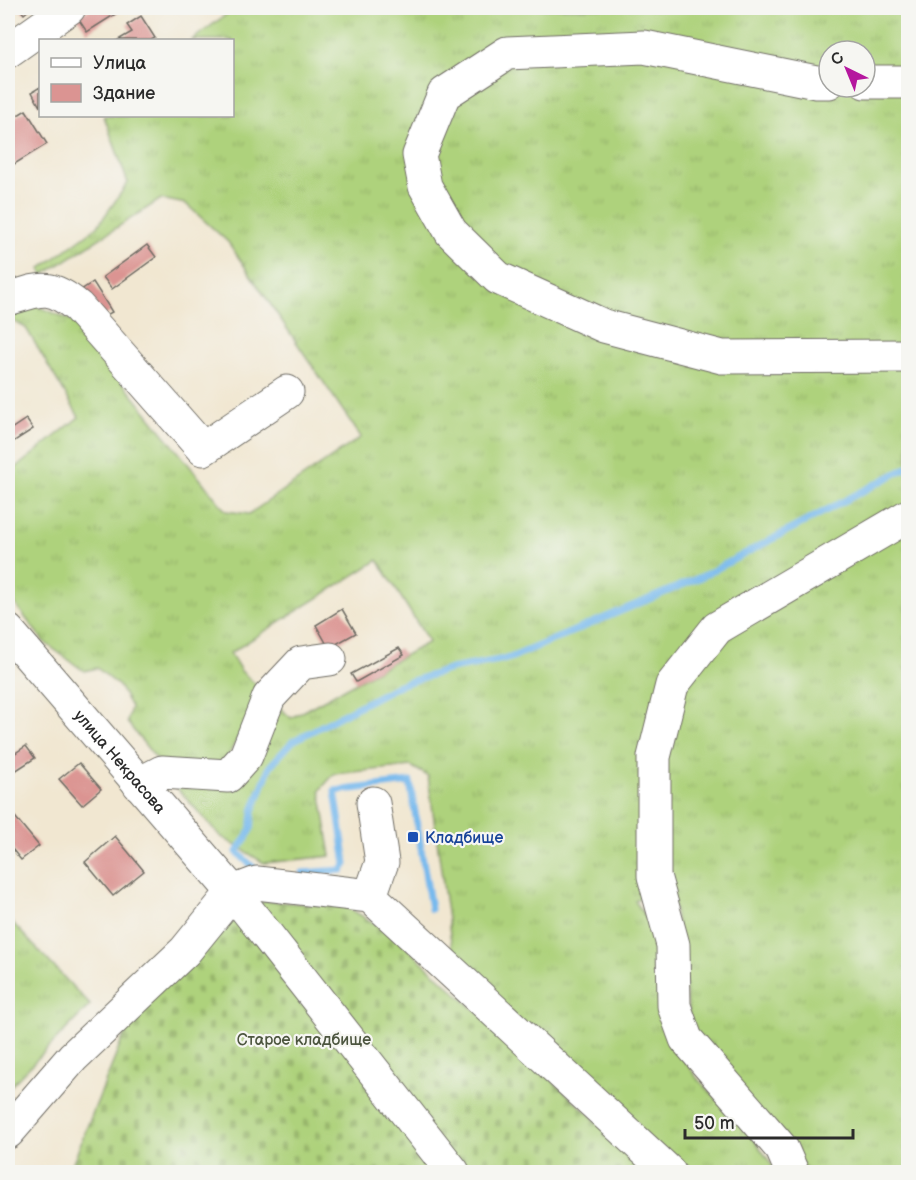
<svg xmlns="http://www.w3.org/2000/svg" width="916" height="1180" font-family="'Balsamiq Sans',sans-serif">
<defs>
<pattern id="grass-tufts" width="24" height="20" patternUnits="userSpaceOnUse" patternTransform="scale(1.5)"><rect width="24" height="20" fill="#aed27c"/><path d="M3 7l-1-3M5 7V3M7 7l1-3M15 17l-1-3M17 17v-4M19 17l1-3" fill="none" stroke="#96b46b"/></pattern>
<pattern id="cemetery-stones" width="16" height="16" patternUnits="userSpaceOnUse" patternTransform="scale(1.5)"><rect width="16" height="16" fill="#aed27c"/><path d="M2 7V4a2 2 0 0 1 4 0v3zM10 15v-3a2 2 0 0 1 4 0v3z" fill="#96b46b"/></pattern>
</defs>
<rect width="100%" height="100%" fill="#f6f6f2"/>
<filter id="ink" filterUnits="userSpaceOnUse"><feTurbulence type="fractalNoise" baseFrequency=".0167" numOctaves="2"/><feDisplacementMap in="SourceGraphic" scale="12" xChannelSelector="R" yChannelSelector="G"/><feConvolveMatrix kernelMatrix="1 2 1 2 8 2 1 2 1" color-interpolation-filters="sRGB"/></filter>
<filter id="wash" filterUnits="userSpaceOnUse"><feTurbulence type="fractalNoise" baseFrequency=".008" numOctaves="4" result="noise"/><feDisplacementMap in="SourceGraphic" scale="24" xChannelSelector="R" yChannelSelector="G"/><feGaussianBlur stdDeviation="1.35" result="paint"/><feColorMatrix in="noise" values="0 0 0 0 0 0 0 0 0 0 0 0 0 0 0 0 0 1.4 0 .05"/><feComposite in="paint" operator="in"/></filter>
<g filter="url(#wash)">
<rect width="100%" height="100%" fill="#f1e7d1"/>
<path fill="url(#grass-tufts)" stroke="#6c7e54" stroke-width="1.5" fill-rule="evenodd" d="M235 8H908V1172H809L692 1035 670 875 635 901 665 946 662 983 665 1033 697 1078 752 1136 772 1165 773 1172H686L454 963 428 776 411 766 334 774 320 790 331 856 264 863 220 836 170 780 231 783 278 706 291 718 429 642 378 560 230 653 241 671 263 691 223 765H161L127 722 131 707 119 686 97 668 84 671 44 642 8 595V474L79 417 26 328 8 318V309L33 304 73 321 226 511 249 514 361 437 228 242 186 204 161 199 43 275 40 269 97 227 128 183 104 116H232V40H192ZM829 51H865V87H829Z
M8 918 90 1005 8 1089Z"/>
<path fill="url(#cemetery-stones)" stroke="#6c7e54" stroke-width="1.5" d="M264 901 347 907 392 934 652 1172H69L131 1018 235 917Z"/>
<g fill="none" stroke-linecap="round" stroke-linejoin="round">
<path stroke="#77b9ed" stroke-width="7" d="M259 873 237 852 251 830 253 811 270 766 293 741 399 685 451 669 510 658 701 577 908 467
M303 873 342 870 346 864 335 791 410 782 431 909"/>
</g>
<g id="blocks">
<path fill="#db9492" d="M19 8H31L24 14Z
M91 8H125L87 32 77 17Z
M141 16 155 38 151 40H118L132 32 127 25Z
M40 87V107L32 92Z
M26 110 47 144 8 168V121Z
M147 245 156 257 112 289 103 277Z
M93 282 112 312 99 319 81 290Z
M26 419 33 429 13 442 8 431Z
M342 609 356 633 329 648 316 625Z
M399 648 404 655 356 682 351 674Z
M26 746 35 758 12 773 8 768V758Z
M79 763 101 789 82 805 59 779Z
M11 812 39 846 21 860 8 844V815Z
M115 836 144 871 113 896 85 862Z"/>
</g>
</g>
<g filter="url(#ink)">
<use href="#blocks" fill-opacity="0" stroke="#706d65" stroke-width="1.5"/>
<g fill="none" stroke-linecap="round" stroke-linejoin="round">
<defs>
<g id="minor">
<path d="M8 51 69 8"/>
<path d="M829 82H816L644 47 507 53 444 94 419 155 425 186 451 232 498 278 604 326 722 357 908 356"/>
<path d="M865 82H908"/>
<path d="M8 299C41 289 49 283 78 307L203 449 287 392"/>
<path id="s1" d="M8 631 233 892 453 1172"/>
<path d="M139 784 162 772 228 776 246 756 269 697 301 663 330 659"/>
<path d="M370 896 382 862 373 803"/>
<path d="M8 1132 73 1057 185 951 233 892 257 883 370 896 669 1172"/>
<path d="M792 1172 782 1149 686 1039 674 1006 673 945 654 876V757L672 685 717 628 908 516"/>
</g>
</defs>
<use href="#minor" stroke="#706d65" stroke-width="35"/>
<use href="#minor" stroke="#fff" stroke-width="33"/>
</g>
</g>
<rect fill="#1a4fb4" stroke="#f6f6f2" stroke-width="2" x="407" y="831" width="12" height="12" rx="3"/>
<g text-anchor="middle" stroke-width="4.5" stroke-linejoin="round" paint-order="stroke">
<g font-size="16" fill="#2b2b2b" stroke="#f6f6f2">
<text dy="6" stroke="none"><textPath href="#s1" startOffset="172">улица Некрасова</textPath></text>
</g>
<g font-size="16" fill="#164399" stroke="#f6f6f2" text-anchor="start">
<text x="425" y="843">Кладбище</text>
</g>
<g font-size="16" fill="#4c553f" stroke="#f6f6f2">
<text x="304" y="1045">Старое кладбище</text>
</g>
</g>
<rect width="916" height="1180" fill="none" stroke="#f6f6f2" stroke-width="30"/>
<rect x="39" y="39" width="195" height="78" fill="#f6f6f2" stroke="#a5a5a2" stroke-width="1.5"/>
<rect x="51" y="58" width="30" height="9" fill="#ffffff" stroke="#a5a5a2" stroke-width="1.5"/>
<text x="93" y="69" font-size="18" fill="#2b2b2b">Улица</text>
<rect x="51" y="84" width="30" height="18" fill="#db9492" stroke="#a5a5a2" stroke-width="1.5"/>
<text x="93" y="99" font-size="18" fill="#2b2b2b">Здание</text>
<g transform="translate(847 69) rotate(317)"><circle r="28" fill="#f6f6f2" stroke="#a5a5a2" stroke-width="1.5"/>
<path d="M0-4.5L10 22L0 15L-10 22Z" fill="#b5179e"/>
<text y="-9" font-size="16" font-weight="bold" text-anchor="middle" fill="#2b2b2b">С</text>
</g>
<path d="M685 1129v9h168v-9" fill="none" stroke="#2b2b2b" stroke-width="3"/>
<text x="694" y="1129" font-size="18" fill="#2b2b2b" stroke="#f6f6f2" stroke-width="4.5" paint-order="stroke">50 m</text>
</svg>
